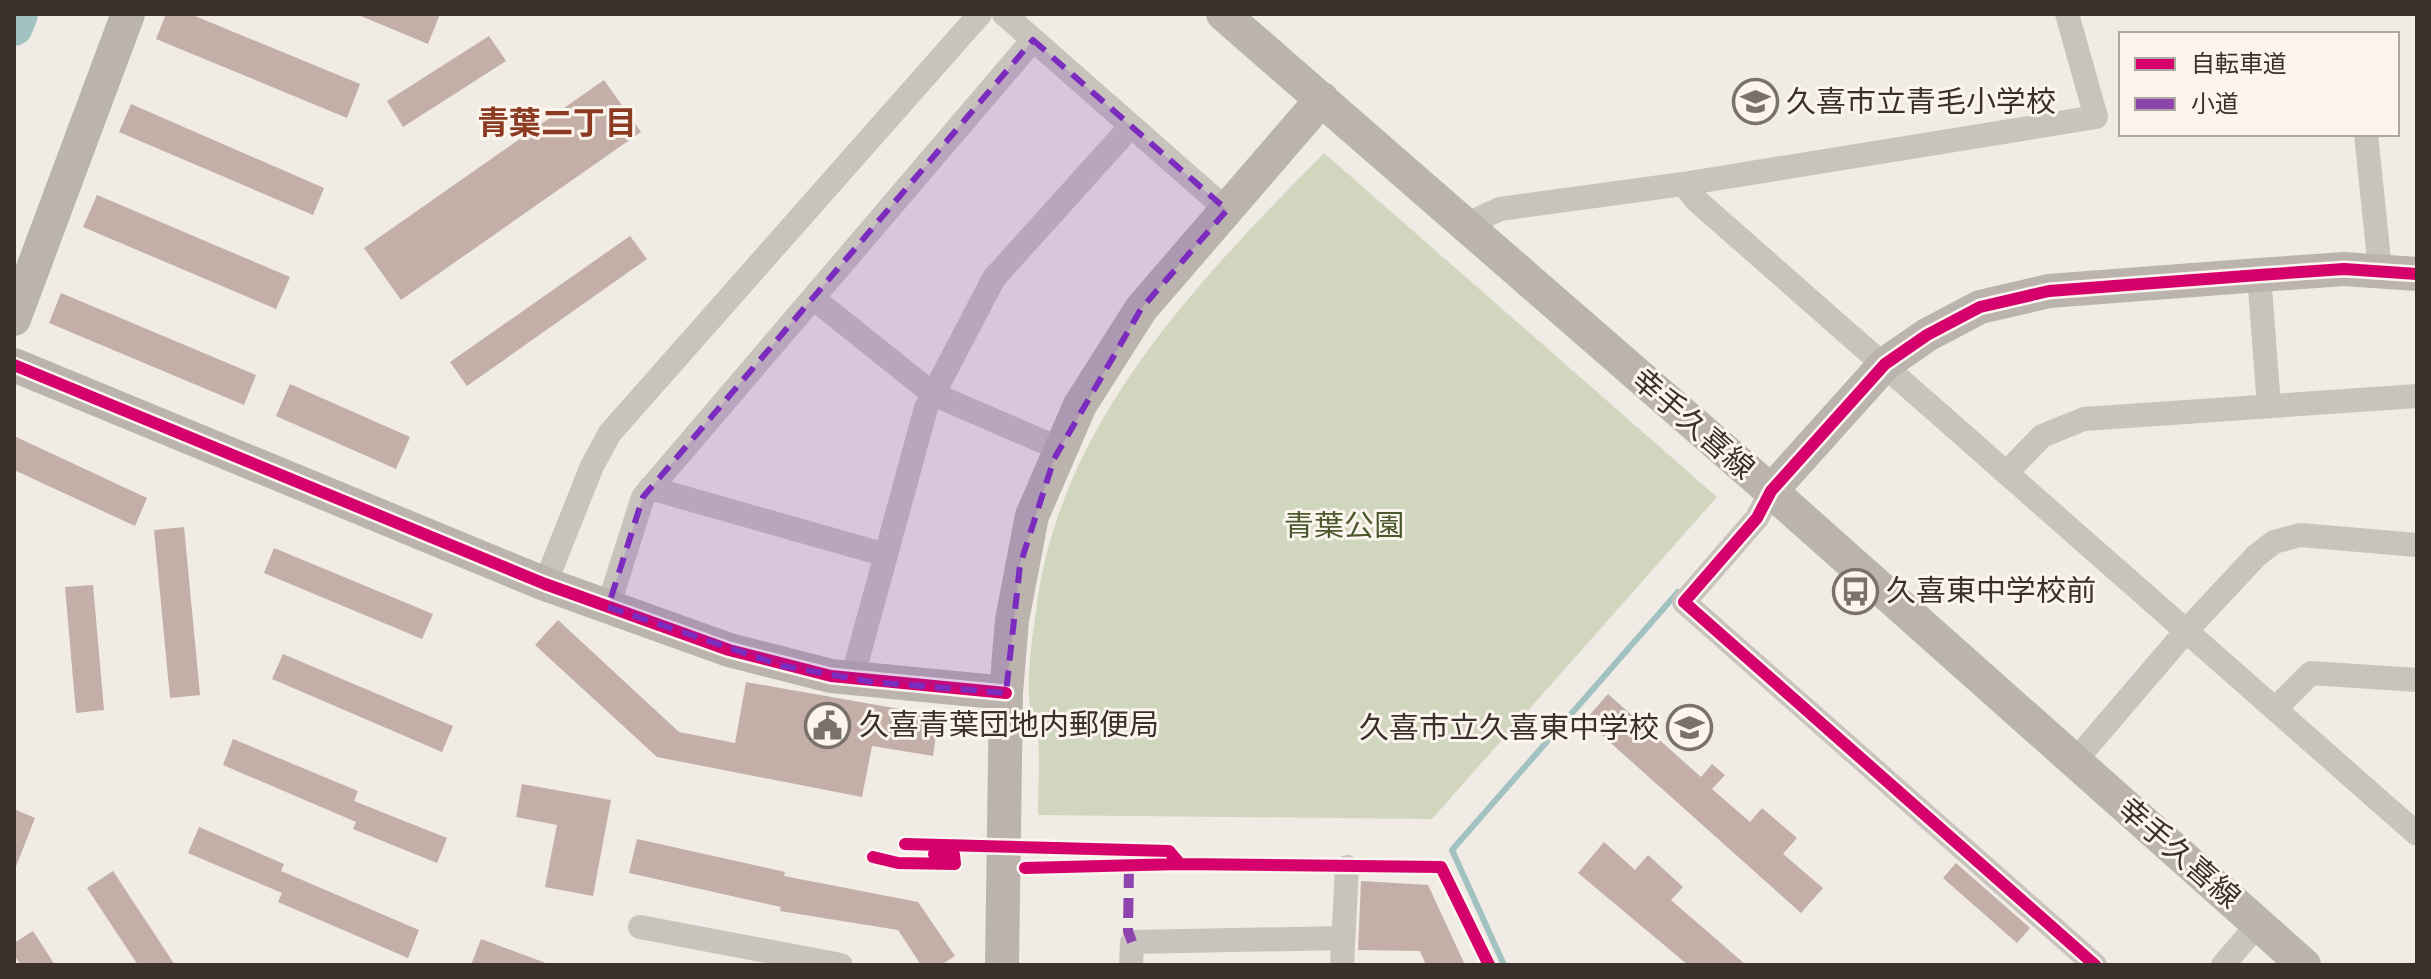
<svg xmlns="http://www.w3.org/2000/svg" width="2431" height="979" font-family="Commissioner,'Noto Sans JP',sans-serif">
<rect width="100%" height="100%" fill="#f0ebe5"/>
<path fill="#d1d6bf" d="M1324 153 1717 497 1432 819 1038 815C1038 789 1040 762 1038 736 1038 726 1031 717 1030 707 1026 678 1032 640 1036 611 1058 424 1198 281 1324 153Z"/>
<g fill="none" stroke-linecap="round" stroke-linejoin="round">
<path stroke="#a1c2c1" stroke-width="6" d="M1504 965 1452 850 1678 592"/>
<path stroke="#a1c2c1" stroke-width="38" d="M14 27 19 14"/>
</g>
<path fill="#c3afa7" d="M166 14H190L360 84 347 118 156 39Z
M356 14H440L428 44Z
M489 36 506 61 403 127 387 101Z
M604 80 641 132 401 300 364 248Z
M131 104 324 188 313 215 119 132Z
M97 195 290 277 276 309 83 227Z
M630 236 647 259 467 386 450 362Z
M61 293 256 375 244 405 49 323Z
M290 384 410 437 396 469 276 416Z
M14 436 147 498 135 526 14 470Z
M184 527 200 695 170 698 154 530Z
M274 548 433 614 422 639 264 573Z
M93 585 104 710 76 713 65 587Z
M558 620 679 732 735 743 746 682 939 716 933 756 872 746 862 797 657 757 535 645Z
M283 654 453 726 442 752 272 679Z
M1608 694 1701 777 1712 764 1725 775 1712 789 1750 822 1762 808 1797 838 1783 854 1823 888 1801 913 1585 720Z
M233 739 358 791 354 801 447 838 437 863 353 829 356 822 223 765Z
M522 784 611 800 593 896 545 887 557 825 516 817Z
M14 809 35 818 15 869H14Z
M199 827 284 864 281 871 419 930 408 958 278 902 282 893 188 853Z
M637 839 785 872 784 876 918 902 955 956 941 965H921L898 930 780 911 781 907 629 873Z
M1604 842 1635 870 1648 855 1683 887 1671 900 1746 965H1688L1578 873Z
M1956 863 2030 928 2017 943 1943 878Z
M113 871 175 965H138L87 888Z
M1361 881 1428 885 1465 965H1426L1420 951 1358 950Z
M33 931 55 965H21L14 955V943Z
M481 939 546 963V965H471Z"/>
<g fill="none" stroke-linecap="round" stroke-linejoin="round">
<path stroke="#c9c3be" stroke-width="24" d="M1004 14 1227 210
M2366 134 2380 269
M1683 184 1696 200 2417 834
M1465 225 1500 209 1683 184 2096 117 2067 14
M2259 275 2269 406
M813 298 933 394 1060 449
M2006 473 2042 436 2084 419 2417 396
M650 488 886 555
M1771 491 1757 518 1684 602 2095 965
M545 584 592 466 610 433 980 14
M608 607 643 497 1033 40
M852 679 926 408 994 278 1131 126
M2276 708 2311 673 2417 680
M2075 761 2187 630 2256 556 2274 542 2300 535 2417 545
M640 927 841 965
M1131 965 1132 942 1343 938
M1342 965 1347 867
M2223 965 2259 923"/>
<path stroke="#bab3ae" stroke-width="34" d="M1223 14 1771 491 2304 965
M14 319 128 14
M14 365 545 584 729 650 831 676 1006 693
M1771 491 1885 364 1927 335 1980 307 2049 291 2259 275 2344 269 2417 274
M1002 965 1006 693 1012 620 1032 516 1080 405 1141 309 1322 99"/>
<path stroke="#8e44ad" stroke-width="10" stroke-dasharray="20 10" stroke-linecap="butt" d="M1129 868 1128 931 1132 942"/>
<defs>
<path id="cycleway" d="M14 365 545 584 729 650 831 676 1006 693
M905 844 1169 851 1180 864
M873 857 898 863 955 864 954 855 934 854
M1025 868 1180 864 1441 867 1489 965
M2095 965 1684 602 1757 518 1771 491 1885 364 1927 335 1980 307 2049 291 2259 275 2344 269 2417 274"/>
</defs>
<use href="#cycleway" stroke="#fbf5ee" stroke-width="17"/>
<use href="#cycleway" stroke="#d6006c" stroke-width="12"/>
</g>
<path fill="#7b2cbf" fill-opacity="0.2" stroke="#7b2cbf" stroke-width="6" stroke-dasharray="16 10" stroke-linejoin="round" d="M1033 40 1227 210 1141 309 1054 459 1020 565 1006 693 872 682 783 666 608 607 643 497Z"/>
<defs>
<symbol id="school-ring" viewBox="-11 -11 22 22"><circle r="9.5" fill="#fbf5ee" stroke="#7a716c" stroke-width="1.5"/><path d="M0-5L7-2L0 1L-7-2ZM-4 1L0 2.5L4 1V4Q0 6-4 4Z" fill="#7a716c"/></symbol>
<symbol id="bus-ring" viewBox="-11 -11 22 22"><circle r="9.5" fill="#fbf5ee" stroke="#7a716c" stroke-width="1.5"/><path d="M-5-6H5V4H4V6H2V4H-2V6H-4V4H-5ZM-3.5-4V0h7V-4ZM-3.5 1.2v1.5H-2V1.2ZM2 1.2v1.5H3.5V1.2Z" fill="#7a716c"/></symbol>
<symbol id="civic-ring" viewBox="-11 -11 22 22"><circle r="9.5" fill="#fbf5ee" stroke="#7a716c" stroke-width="1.5"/><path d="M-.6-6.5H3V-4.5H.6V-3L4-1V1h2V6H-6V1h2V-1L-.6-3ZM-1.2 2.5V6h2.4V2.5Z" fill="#7a716c"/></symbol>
</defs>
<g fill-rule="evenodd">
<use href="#school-ring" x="1730" y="76" width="51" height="51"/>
<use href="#bus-ring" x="1830" y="566" width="51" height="51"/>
<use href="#civic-ring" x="802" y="700" width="51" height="51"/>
<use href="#school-ring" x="1664" y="702" width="51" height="51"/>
</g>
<g text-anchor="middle" stroke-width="6" stroke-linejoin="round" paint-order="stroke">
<g font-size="30" fill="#3b302b" stroke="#fbf5ee" text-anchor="start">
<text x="1786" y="112">久喜市立青毛小学校</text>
<text x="1886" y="601">久喜東中学校前</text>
<text x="859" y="735">久喜青葉団地内郵便局</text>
<text x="1659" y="738" text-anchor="end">久喜市立久喜東中学校</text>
</g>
<g font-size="30" fill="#3b302b" stroke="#fbf5ee">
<text transform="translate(1693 424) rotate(41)" y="10">幸手久喜線</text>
<text transform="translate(2179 853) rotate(41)" y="10">幸手久喜線</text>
</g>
<g font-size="30" fill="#4a5a2e" stroke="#fbf5ee">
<text x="1344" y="536">青葉公園</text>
</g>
<g font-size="32" font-weight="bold" fill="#8c3b22" stroke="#fbf5ee">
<text x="557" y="134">青葉二丁目</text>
</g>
</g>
<rect width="2431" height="979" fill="none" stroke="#3b302b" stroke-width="32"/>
<rect x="2119" y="32" width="280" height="104" fill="#fbf5ee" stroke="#aea6a0" stroke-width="2"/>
<rect x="2135" y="58" width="40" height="12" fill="#d6006c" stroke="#aea6a0" stroke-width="2"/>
<text x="2191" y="72" font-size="24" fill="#3b302b">自転車道</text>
<rect x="2135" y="98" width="40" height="12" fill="#8e44ad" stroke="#aea6a0" stroke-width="2"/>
<text x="2191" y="112" font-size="24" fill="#3b302b">小道</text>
</svg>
